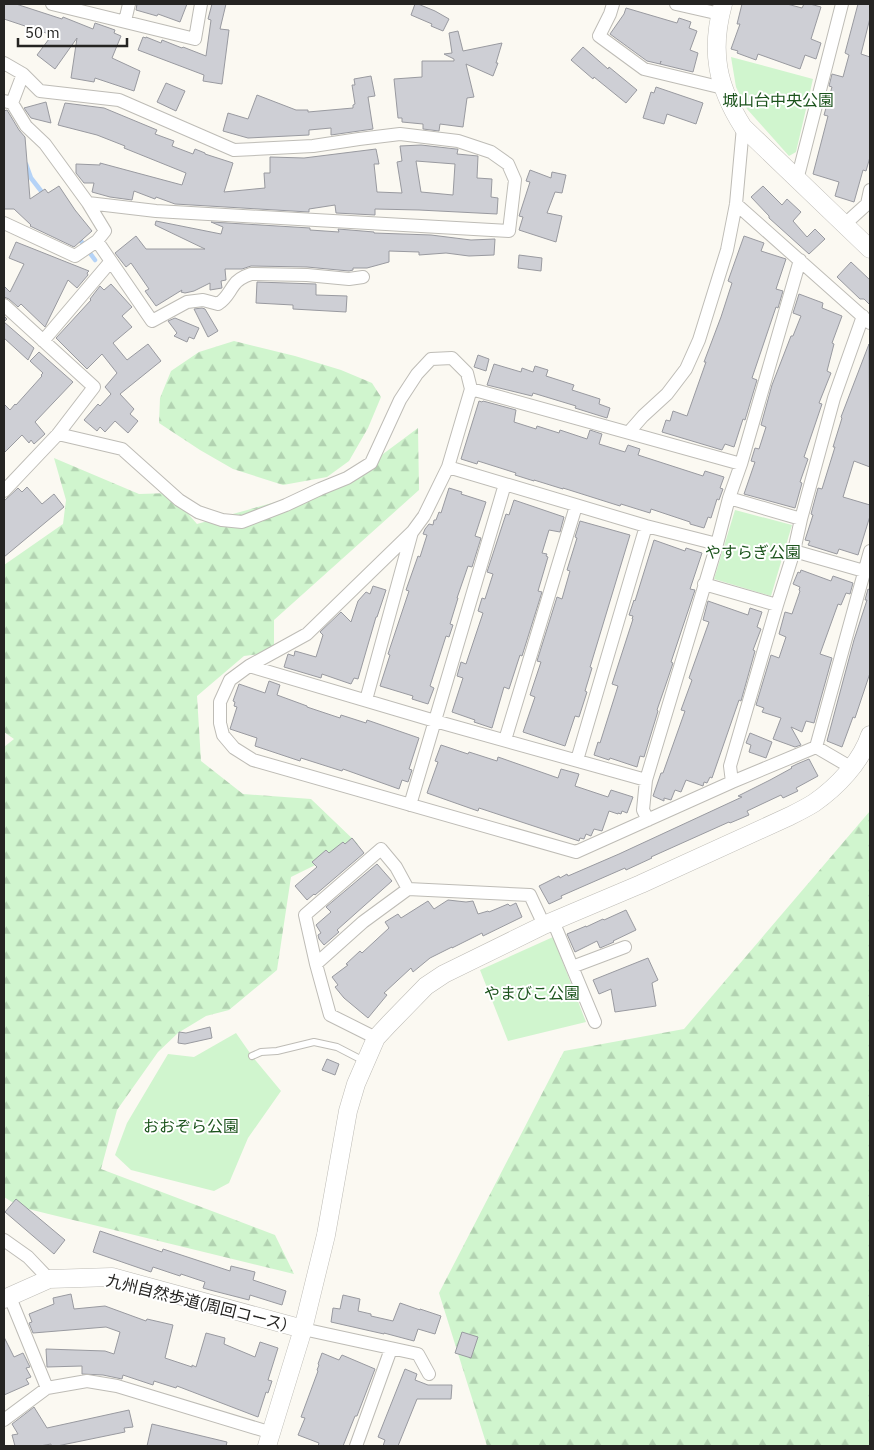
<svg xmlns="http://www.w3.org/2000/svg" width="874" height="1450" font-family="'IBM Plex Sans','Noto Sans JP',sans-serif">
<defs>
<pattern id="forest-firs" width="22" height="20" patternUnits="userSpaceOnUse" patternTransform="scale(1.25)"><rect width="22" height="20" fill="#d0f5ce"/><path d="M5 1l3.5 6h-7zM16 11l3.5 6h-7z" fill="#b2d2b1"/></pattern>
</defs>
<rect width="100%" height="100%" fill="#fbf9f2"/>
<path fill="url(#forest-firs)" d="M234 341 295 356 341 370 372 383 381 397 368 428 349 461 327 477 283 485 233 469 200 450 159 423 160 398 171 371 199 352Z
M418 428 419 490 274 620V652L244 656 197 696 201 761 243 794 311 799 358 844 291 877 277 970 229 1010 206 1016 178 1033 158 1052 117 1110 101 1169 275 1235 294 1274 20 1207 4 1197V747L14 739 4 732V565L63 524 66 500 54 458 139 494 170 493 197 524 344 483Z
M870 811V1446H487L439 1293 564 1051 684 1029Z"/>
<path fill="#d0f5ce" d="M731 57 813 79 796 152 789 156 747 109 736 87Z
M735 510 792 525 771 596 714 579Z
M553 937 586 1022 508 1041 480 970Z
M236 1033 252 1056 281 1091 248 1138 229 1183 214 1191 131 1170 115 1155 127 1123 168 1054 194 1057Z"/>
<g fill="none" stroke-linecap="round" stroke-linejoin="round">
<path stroke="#b5d3f7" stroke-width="4.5" d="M26 164 31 178 45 196
M78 237 95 260"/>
</g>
<path fill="#cecfd5" stroke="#999aa0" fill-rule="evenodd" d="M4 4H16L62 19 63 17 93 29 95 23 115 30 114 33 121 36 112 58 140 71 134 91 95 78 94 82 71 78 77 38 55 69 37 55 52 35 4 19Z
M137 4H187L180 22 158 14 157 16 136 10Z
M212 4H226L220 29 229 30 222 84 203 81 204 75 138 50 143 37 146 38V37L161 43 162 40 182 48 183 47 206 56 211 20 208 19Z
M415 4H418L435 11 449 19 443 31 431 26 432 24 411 15Z
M742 4H787L802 8 804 4H810L821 7 811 39 821 43 816 59 805 55 800 69 758 54 756 60 737 53 738 51 731 49 740 24H737Z
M858 4H870V18L861 54 870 57V157L866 171 863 170 854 202 835 196 839 182 813 174 828 116 824 115 832 87 829 86 832 74 843 77 849 55 845 53Z
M626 8 677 23 679 18 691 22 689 28 697 31 690 50 698 53 693 72 660 64 661 61 660 64 647 61 610 34 624 14Z
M458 31 463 51 502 43 496 63H498L493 76 466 64 474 97 467 98 463 127 440 124 439 131 423 129V124L402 122V118H398L394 79 422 77V61H454V59L444 54 452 53 449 33Z
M583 47 608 69 609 67 637 90 626 103 594 77 593 79 571 60Z
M371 76 375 96 368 97 373 129 331 135V128L309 130V135L248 138 223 131 228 113 248 119 257 95 296 110H308V112L353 108V105L355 104 352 85H355L354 79Z
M166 83 185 91 176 111 157 102Z
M656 87 703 103 696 124 667 114 664 124 643 118 651 92 654 93Z
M46 102 51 123 31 118 24 108Z
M65 103 104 108 157 130 155 134 174 141 172 146 193 154 195 149 205 153V154L233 163 224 192 265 188 264 173H270V157L304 158 376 149 379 164H374L377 192 402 193 397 162 402 161 400 146 421 145 456 149H458L457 154 478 156 477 178 492 179 491 197 498 198 497 214 419 210 375 209V215L336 213 335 205 309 209V212L175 204 156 197 155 199 134 191 132 200 110 197 92 192 94 183H84L76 173V164L100 165V163L182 185 186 173 124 148 125 146 97 135 58 125ZM416 161 455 164 453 195 421 192Z
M7 110 19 130 25 137 30 199 45 189 48 193 59 186 75 210 92 231 74 247 30 226 31 225 14 209H4V111Z
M530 170 551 178 552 172 566 175 562 193 555 192 547 213 562 216 556 242 519 230 523 217 519 216 530 182 526 181Z
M763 186 782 205 787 199 801 212 793 221 807 237 815 229 825 239 809 254 769 218V216L751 197Z
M156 221 221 234 223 227 211 222 310 228V230L339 232 338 229 374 232V233L431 235 471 240 495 239 494 255 469 256 446 253 419 255V252L389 251V262L367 268H353V270L349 271 307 267 251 266 242 269H225L226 280 221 281 222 288 210 290V283L194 291 185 293 181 292 182 290 156 306 145 291 149 289 131 263 126 267 115 253 136 236 146 249H205L155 225Z
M744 236 764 243 761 251 786 259 776 289 783 291 778 308 776 307 752 378 757 380 745 420 743 419 734 447 725 444 722 450 662 432 666 420 670 421 673 411 687 416 706 362H704L721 317 732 283 728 281Z
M16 242 89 271 87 273 88 275 77 288 68 280 45 327 21 304 18 307 9 299 4 297V286L10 292 24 264 9 258Z
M519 255 542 258 541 271 518 268Z
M851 262 870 280V305L864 299H860L837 277Z
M257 282 316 284V295L347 296 346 312 293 309V305L256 303Z
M111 284 132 307 122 316 132 327 113 343 127 360 148 344 161 361 120 394 134 409 130 414 138 421 128 433 115 421 105 432 100 427 97 431 84 420 98 404 100 406 111 394 105 387 117 373 102 354 87 369 56 338 91 300 90 299 100 286 104 290Z
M799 294 823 303 822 308 842 316 832 343 834 344 827 371 831 373 819 403 822 404 804 457 808 459 800 482 802 483 795 508 744 494 755 462 751 461 755 448 759 449 766 427 761 425 772 385 791 336H793L801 316 793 313Z
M202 308 205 309 218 331 208 337 194 309Z
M4 316 7 319 4 322 34 348 28 360 4 338Z
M175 318 199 328 194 339 189 337 187 342 174 336 177 333 168 321Z
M869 344 870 467 854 461 843 497 870 505V516L858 555 839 549 837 554 808 545 810 541 805 540 813 515 811 514 818 488 822 489 835 447H833L842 418 841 417Z
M39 352 73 382 35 422 45 434 34 444 31 440 29 443 22 435 4 453V404L10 410 15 404 16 405 42 376 41 375 43 373 30 361Z
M478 355 489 359 486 371 474 367Z
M494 364 521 372 522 368 533 372 535 366 548 370 546 376 574 385 572 390 600 399 599 404 610 408 607 418 575 408 576 406 533 393 532 396 487 385Z
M479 401 482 402 483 401 516 410 514 422 536 429 537 426 559 433 560 430 587 439 590 430 602 434 599 444 625 452 628 445 640 449 638 455 703 476 705 471 724 477 720 488 723 489 719 500 717 499 711 518 708 517 704 528 690 524V522L651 509 650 513 621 504 620 506 563 488V489L534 480V481L515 475 516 473 478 461 477 464 461 459Z
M27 487 42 504 54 494 64 507 4 557V501L18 488 22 492Z
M449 488 462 492 461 494 486 502 475 536 481 538 472 567 468 566 457 598H458L450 624 453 625 449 637 446 636 430 686 434 688 428 704 412 699 413 696 380 686 390 655 388 654 409 591 406 590 418 556 420 557 427 535 423 534 425 529 429 524 433 525 434 520H436L439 512 441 513Z
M514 500 564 517 560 532 549 530 542 553 547 554 546 556 548 557 538 591 542 592 522 656 520 655 509 689 504 687 492 728 474 722 475 720 452 712 463 678 457 676 461 662 466 664 483 613 478 611 482 598 485 599 493 574 487 572 506 514 509 515Z
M580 521 630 535 591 664 590 667 592 668 585 691 587 692 579 717 575 716 565 746 523 732 535 697 530 695 541 662 537 661 557 597 562 599 570 571 567 570 577 538 575 537Z
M654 540 685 551 686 548 702 553 690 589 695 590 671 662 673 663 668 678 657 710 658 711 644 757 640 756 637 767 610 758 609 760 594 755 598 742 600 743 618 686 612 684 633 619H632L633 616 629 615 634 600 635 601Z
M801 570 831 581 833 576 853 583 850 594 846 593 841 605 838 604 820 654 832 658 814 723 806 721 802 732 791 727 801 745 795 747 773 739 781 718 762 712 764 708 756 705 771 655 779 658 786 637 779 634 785 612 792 614 800 591 799 590 800 587 793 584 798 572 800 573Z
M373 586 386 590 377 617H376L358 679 354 678 351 684 322 674 321 678 284 667 288 654 294 656 295 651 316 657 323 635 320 632 341 612 351 622 358 601 366 592 370 594Z
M868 589 870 590V673L855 718 853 717 842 747 827 741 854 640 867 600H865Z
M708 601 748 615 750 608 762 612 757 627 761 629 753 650 755 651 741 701 739 700 712 778 710 777 707 783 704 782 703 786 686 780 681 792 675 790 671 800 664 798V801L653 796 661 773H663L685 711 681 710 692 680 689 678 709 622 703 620Z
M269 681 280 685 277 695 307 706V707L340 718 341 715 366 723 367 720 419 738 409 769 412 770 408 782 402 780 399 789 343 769 342 771 301 758 300 761 255 746 257 738 230 729 237 707 234 706 235 702 233 701 239 684 265 693Z
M750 733 772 742 766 758 749 752 751 745 746 743Z
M441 745 468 754 469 752 497 761 498 757 558 778 561 769 579 774 575 786 608 797 611 790 633 797 627 813 622 811 621 814 618 813V814L609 811 602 831 594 829 591 836 586 834 584 839 580 838 579 841 479 808 478 811 427 793 438 762 435 761Z
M809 759 818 776 796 788 798 791 783 798 781 795 747 811 749 815 730 823 729 822 651 857 652 858 626 870 625 868 561 896 562 898 549 904 539 886 559 876 560 878 567 874 568 876 619 854 742 797 738 796 770 780 792 768 791 767 797 764Z
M352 838 364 853 315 895 314 894 307 900 295 886 317 867 312 862 326 850 329 853 343 842 345 844Z
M377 864 392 881 337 930 339 932 324 945 319 939 318 935 321 933 316 925 331 912 326 907Z
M448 900 466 902 473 901 478 914 488 911 489 912 508 904 510 906 516 903 522 917 483 936 482 933 452 948V947L430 958 413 972 411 968 384 993 387 995 368 1018 344 998 335 987 338 985 332 977 348 965 346 964 360 951 362 953 389 928 385 922 398 914 401 918 428 901 434 909Z
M626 910 636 930 613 941 614 942 600 948 597 941 575 952 567 934 586 926V927L603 919 604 920Z
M648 958 658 980 652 983 656 1006 615 1012 611 989 599 994 593 980Z
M210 1027 212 1038 185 1044 178 1043 179 1032 186 1033Z
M327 1059 339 1064 335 1075 322 1070Z
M16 1199 65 1240 54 1254 5 1212Z
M100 1231 162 1252 163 1249 230 1271 231 1266 255 1272 253 1280 286 1291 282 1305 250 1295 249 1300 210 1290 203 1288 205 1282 181 1274 180 1276 153 1267 151 1272 93 1252Z
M71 1294 74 1309 105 1306 146 1321 147 1319 173 1325 165 1358 192 1367V1365L196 1367 206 1333 225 1338 224 1344 255 1357 260 1342 278 1348 268 1380 272 1381 268 1393 266 1392 258 1417 177 1386 176 1388 154 1381 153 1385 123 1375 122 1379 103 1375 82 1374V1366L47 1367 46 1349 105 1351 114 1354 120 1332 106 1327 33 1333 29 1323 32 1322 29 1314 54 1304 53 1298Z
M343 1295 360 1299 358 1311 371 1314V1316L393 1321 400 1303 420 1310V1309L441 1316 435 1334 418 1329 414 1341 384 1333V1334L331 1322 333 1308 340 1309Z
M462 1332 478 1337 471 1358 455 1353Z
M4 1337 14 1357 23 1353 30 1367 26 1368 31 1377 26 1379 29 1384 4 1395Z
M322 1353 339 1360 342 1355 375 1369 357 1416H355L343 1446H318L319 1443 298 1435 305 1418 301 1417 318 1371 317 1370 319 1365 318 1364Z
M405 1369 417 1374 415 1380 428 1385H452L451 1399H417L398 1446H383L385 1440 378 1437Z
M34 1407 47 1428 129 1410 133 1427 124 1428 125 1432 57 1446H51V1444L40 1446H15L12 1435 18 1434 12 1424Z
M152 1424 227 1442 226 1446H147Z"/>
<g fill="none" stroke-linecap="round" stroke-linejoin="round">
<defs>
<path id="lane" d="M252 1056 261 1052 277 1051 314 1042 337 1047 364 1061"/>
<path id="street" d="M52 4 195 39 201 4
M613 4 610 14 599 36 644 69 723 88
M676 4 720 14
M125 21 129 4
M4 63 23 74 40 91 119 100 234 150 313 146 359 139 400 134 458 141 491 152 508 164 515 180 509 231 156 211 88 203
M4 101 12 103 26 126 45 144 88 203 105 231 97 241 75 256 4 223
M12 103 23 74
M797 180 842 4
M736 204 870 323
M867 204 870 190
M845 224 867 204H870
M97 241 152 321 187 302 203 300 218 304C227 298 228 293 234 285 238 279 245 276 251 274L307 275 349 279 363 277
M4 305 94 387 58 434 4 491
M43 341 111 261
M471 389 741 464
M629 432 643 416 667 394 686 369 699 340 727 250 736 204 743 127
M58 434 122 449 179 500 198 512 222 520 242 522 286 505 320 489 347 478 371 463 400 400 417 374 431 359 452 358 467 373 471 389 448 467 424 516 413 531 307 634 249 666 230 680 220 702V723L223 735 234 748 253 760 576 852 732 782 816 747 852 768
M448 467 646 526 717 544
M729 498 801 519
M794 551 864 571
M704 584 777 605
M249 666 435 721 646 780
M366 700 412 532
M505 740 576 506
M816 747 870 551
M577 760 646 526
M732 782 730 766 777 605 794 551 801 519 834 398 863 316
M410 805 505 484
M648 820 643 810 646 780 717 544 729 498 741 464 800 260
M553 921 595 1022
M316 964 363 922 408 889 530 895 544 925
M572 967 625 947
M376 1038 330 1015 316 964 305 915 381 849 396 867 408 889
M4 1240 28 1257 49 1279
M9 1295 47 1388
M303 1329 418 1354 429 1374
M4 1420 47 1388 87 1381 117 1386 272 1433
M356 1446 391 1349"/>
<path id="secondary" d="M723 4C710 51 717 86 743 127L870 249
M4 1299 49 1279 112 1277 303 1329
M267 1446 303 1329 326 1235 348 1111 356 1084 376 1038 389 1024 426 986 444 974 544 925 641 884 790 816C798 812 806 808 814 803 837 787 861 762 870 735"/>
</defs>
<use href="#lane" stroke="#bebcb6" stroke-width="8"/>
<use href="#street" stroke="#bebcb6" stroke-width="14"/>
<use href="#secondary" stroke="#bebcb6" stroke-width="19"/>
<use href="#lane" stroke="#fff" stroke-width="6"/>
<use href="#street" stroke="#fff" stroke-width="12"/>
<use href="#secondary" stroke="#fff" stroke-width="18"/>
</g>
<g text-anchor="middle" stroke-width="4" stroke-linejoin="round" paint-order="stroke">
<g font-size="16" fill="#1c541d" stroke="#fff">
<text x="778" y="106">城山台中央公園</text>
<text x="753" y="558">やすらぎ公園</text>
<text x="532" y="999">やまびこ公園</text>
<text x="191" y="1132">おおぞら公園</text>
</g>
<g font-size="16" fill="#252422" stroke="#fff">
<text transform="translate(197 1302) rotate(14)" y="6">九州自然歩道(周回コース)</text>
</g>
</g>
<rect width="874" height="1450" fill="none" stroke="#252422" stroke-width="10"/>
<path d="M18 38v8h109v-8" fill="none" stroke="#252422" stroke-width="2.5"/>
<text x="25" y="38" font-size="15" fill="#252422" stroke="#ffffff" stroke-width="4" paint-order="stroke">50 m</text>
</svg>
